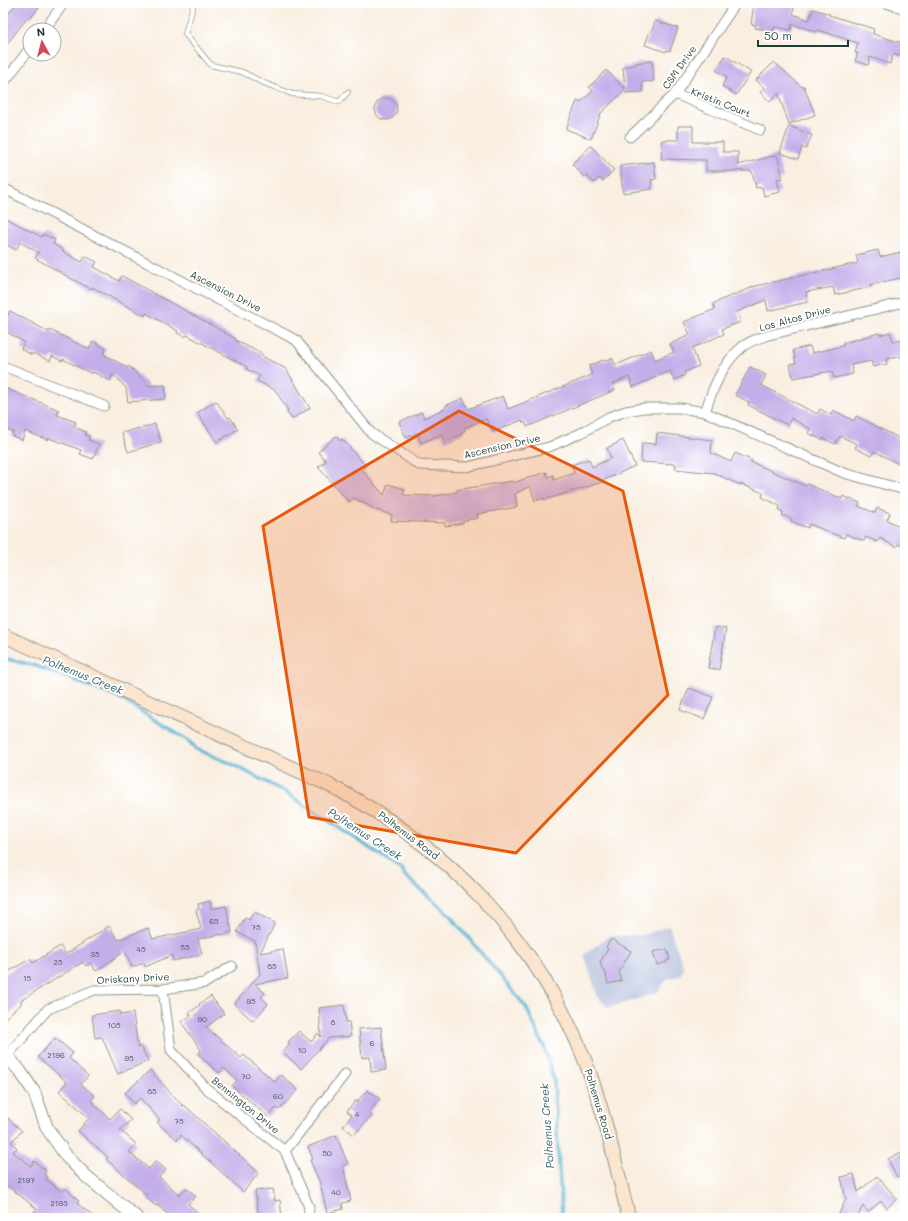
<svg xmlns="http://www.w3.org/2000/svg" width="908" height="1221" font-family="Mali,sans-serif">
<rect width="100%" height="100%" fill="#fff"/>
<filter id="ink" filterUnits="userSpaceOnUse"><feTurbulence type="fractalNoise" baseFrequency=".025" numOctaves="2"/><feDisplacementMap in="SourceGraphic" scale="8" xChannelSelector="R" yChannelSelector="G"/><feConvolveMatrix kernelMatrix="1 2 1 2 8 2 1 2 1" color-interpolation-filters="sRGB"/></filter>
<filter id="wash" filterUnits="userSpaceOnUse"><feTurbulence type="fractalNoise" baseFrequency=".012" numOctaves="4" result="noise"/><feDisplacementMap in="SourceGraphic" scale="16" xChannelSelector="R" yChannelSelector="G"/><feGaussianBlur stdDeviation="0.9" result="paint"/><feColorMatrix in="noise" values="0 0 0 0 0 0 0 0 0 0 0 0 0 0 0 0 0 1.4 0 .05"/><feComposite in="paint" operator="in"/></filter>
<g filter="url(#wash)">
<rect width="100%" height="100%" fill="#f9eee0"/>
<path fill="#bac4de" d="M669 926 684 969 679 976 667 979 657 993 608 1008 598 997 584 955 609 936 643 935Z"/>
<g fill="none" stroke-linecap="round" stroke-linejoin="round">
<path stroke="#59b5d7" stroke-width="3.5" d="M3 658 36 666 118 697 189 741 196 749 230 763 285 792 401 869 404 875 447 912 526 1007 545 1049 554 1081 562 1218"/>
</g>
<g id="blocks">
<path fill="#c4aee9" d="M17 3H42L30 19 28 17 3 49V20Z
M754 3 778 6V3L794 5 793 14 809 20 813 9 830 14 829 15 874 29 873 34 905 44V58L893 54 890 64 870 57 868 65 855 61 858 53H855L858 43 818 30 817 32 792 24 791 30 774 27V31L755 28 756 25 751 24Z
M655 21 678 28 670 51 667 50 666 52 645 45 650 31H652Z
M725 56 751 72 736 95 722 86 727 77 716 70Z
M652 61 654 81 642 82 643 92 625 93V90L601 113 591 139 566 129 577 101 581 102 593 91 589 87 606 70 625 89 623 67 636 65V63Z
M774 62 802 87 804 86 815 115 789 124 778 93 770 102 760 92 764 88 756 80Z
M375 109a11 11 0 1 1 22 0a11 11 0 1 1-22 0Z
M678 126H693V142H723V152H738V165L777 155 783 178 777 179 780 192 764 196 762 187 756 188 752 171H706V160L661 159 662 140H678Z
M789 126 812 135 806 149 802 147 798 159 780 153Z
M591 146 614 170 603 181 599 178 594 183 586 175 584 177 572 164Z
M654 162 656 179 651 180 652 189 623 193 620 166Z
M3 217 42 237 43 234 55 240 53 244 63 250 62 251 82 262 85 256 97 262 94 267 119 281 122 276 213 326 236 339 235 340 262 354V356L286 369 310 408 292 419 286 411 288 410 275 390 257 381 260 376 246 369 247 367 187 335 185 337 177 333 178 331 146 313 145 316 92 287 91 289 72 279 35 258 39 253 20 242 16 250 3 243Z
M878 250 880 257 905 251V277L870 285 871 287 835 295 833 287 806 292 808 302 768 311 766 300 737 312 741 322 722 329 724 334 692 348 699 366 684 372 685 375 674 380 670 371 633 387 629 377 612 384 615 390 527 427 525 422 523 423 522 420 493 432 486 419 464 428 465 431 461 433 462 434 445 441 442 434 421 443 417 433 406 438 399 422 422 412 424 418 446 408 445 406 463 398 468 409 503 396 508 409 592 375 589 366 603 360 604 361 612 358 616 365 651 350 655 360 674 352 670 344 690 335 684 322 715 309 713 304 721 300 751 288V287L858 263 856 255Z
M10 311 49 332 50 330 89 349 93 341 106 349 103 354 128 368 129 366 149 386 165 385 166 399 128 402 126 388 113 374 110 381 93 372 92 374 63 359 62 361 52 356 50 361 33 353 32 355 21 349 24 342 3 330V312L8 315Z
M890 332 893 341 905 339V356L886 359 887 364 873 367 871 361 851 365 853 374 834 378 832 371 793 378 790 364 796 363 793 350 810 346 812 353 843 346V343L879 333 880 335Z
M750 367 766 375 761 385 817 414 820 409 831 415 833 410 854 421 856 416 905 441V452L899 464 874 451 871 456 855 448 857 444 840 436 835 444 823 438 822 440 808 433 810 429 791 418 788 425 748 405 749 402 735 395Z
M7 389 59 410 57 415 76 422 74 427 86 432 85 435 90 437 88 440 99 444 93 459 80 454 81 450 49 438 48 440 25 431 22 440 12 436 13 432 3 428V398Z
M216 401 228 418 230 417 238 429 217 442 197 413Z
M155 424 161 442 128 452 122 433 139 428V429Z
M657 433 712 440 711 453 731 462 735 453 751 460V462L806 486 807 484 842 499 843 496 860 503 858 506 875 513 877 508 890 513 887 520 905 529V548L898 544 896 547 880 538 878 542 866 537 864 541 846 534 844 538 809 524 808 528 791 521 792 519 782 515 783 512 779 510 780 506 762 497 763 493 741 484 740 485 714 473 675 469 676 464 641 462 642 443 656 444Z
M336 436 340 441 342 439 366 466 362 470 384 495 388 484 405 489 403 495 435 496 457 492 456 490 513 481V483L546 472 548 477 553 475 554 480 574 473 571 465 589 459 592 467 611 458 607 448 623 440 635 466 602 481 603 482 544 500V498L535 501 530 486 515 494 517 507 477 514 478 518 463 521V523L445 526V523L391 521 392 515 373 509V508L354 498 349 502 318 467 326 461 318 452Z
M715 627 726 629 719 670 708 668Z
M689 688 713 697 704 719 680 710Z
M210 901 211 909 226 906 232 932 222 935 221 934 198 939 202 954 173 961 172 955 145 967 144 963 132 967 125 951 96 971 91 963 86 966 83 962 20 1001 22 1003 3 1020V975L30 959 33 963 60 946 66 954 109 926 118 940 148 928 153 939 201 929 196 910 199 909 198 904Z
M254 912 275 923 260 953 283 949 288 978 255 984 265 993 261 997 268 1004 253 1021 234 1004 260 974 255 941 237 932 245 918 249 920Z
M611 939 631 951 619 972 621 981 608 984 605 971H603L600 962 608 949 606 947Z
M667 949 670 960H667V962L657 965 653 952Z
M211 996 224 1014 206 1027 241 1058 244 1055 275 1082 281 1075 298 1090 279 1110 276 1108 268 1117 232 1086 237 1080 224 1068 219 1073 198 1054 201 1050 181 1022 191 1016 189 1013 200 1005 199 1004Z
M344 1005 346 1022H349L351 1036 329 1038 301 1069 283 1052 290 1044 288 1042 299 1031 311 1042 318 1033 321 1037 319 1008Z
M120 1011V1015L133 1013 138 1048 141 1046 148 1061 118 1074 102 1037 95 1038 92 1015Z
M381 1027 386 1070 371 1072 370 1057 362 1058 359 1029Z
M55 1038 73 1053 69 1058 88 1076 81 1084 95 1096 91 1101 110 1119 120 1109 131 1120 120 1130 136 1144 129 1152 149 1169 156 1161 166 1170 159 1177 180 1195 186 1188 196 1196 188 1204 204 1218H172L157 1205 156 1206 145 1197 147 1195 106 1159 108 1157 78 1131 89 1118 59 1091 67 1082 38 1057Z
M150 1070 183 1106 184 1105 259 1173 243 1192 181 1135 177 1140 157 1122 160 1120 140 1098 134 1104 125 1093Z
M367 1090 370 1093 371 1092 380 1099 369 1112 372 1115 354 1135 343 1126 352 1115 347 1111 355 1101 357 1102Z
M3 1114 22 1131 11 1142 17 1148 13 1152 31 1166 34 1161 46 1171 44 1174 47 1177 46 1179 62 1192 65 1188 79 1201 77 1203 95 1218H29L37 1209 3 1182Z
M336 1135 348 1164 343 1166 351 1201 342 1203 343 1209 327 1213 320 1183 310 1160 313 1159 308 1147Z
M905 1150V1173L897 1177 888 1159Z
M854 1174 858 1192 877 1176 897 1199 887 1208 881 1201 868 1212 863 1206 857 1218H837L846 1199 841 1177Z
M273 1189 275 1201 280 1200 282 1218H259L255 1191Z"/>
</g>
</g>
<g filter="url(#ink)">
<use href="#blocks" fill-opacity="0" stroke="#8c968a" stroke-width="1"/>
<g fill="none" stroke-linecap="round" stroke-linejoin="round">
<defs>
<path id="service" d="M194 3 185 34 211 65 242 72 264 83 292 94 321 96 339 102 348 92"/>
<path id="minor" d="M886 3 905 9
M44 30 64 3
M3 84 30 48
M675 94 760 130
M630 137 675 94 736 3
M3 188 296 340 371 433 419 465 467 467 549 447 581 433 609 417 626 411 644 408H680L705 412 844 473 905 490
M3 366 104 406
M705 412C713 388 722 364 742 347 748 342 757 339 765 336L905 302
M163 989 171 1050 207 1089 285 1151 309 1207 308 1218
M7 1056 48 1009 94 990 163 989 205 983 232 966
M285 1151 345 1074"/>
<path id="tertiary" d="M3 1054 7 1056 20 1071 34 1092 47 1128 67 1157 87 1177 137 1218"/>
<path id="secondary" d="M3 635 329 785C447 845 537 939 586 1063 605 1113 616 1166 629 1218"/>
</defs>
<use href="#service" stroke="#8c968a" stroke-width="6"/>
<use href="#minor" stroke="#8c968a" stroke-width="11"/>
<use href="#tertiary" stroke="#8c968a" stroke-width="14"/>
<use href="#secondary" stroke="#8c968a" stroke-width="15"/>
<use href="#service" stroke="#fff" stroke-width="4.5"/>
<use href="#minor" stroke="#fff" stroke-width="9"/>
<use href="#tertiary" stroke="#fff" stroke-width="12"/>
<use href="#secondary" stroke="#fbe5cf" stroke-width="13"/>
</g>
</g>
<path fill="#e8590c" fill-opacity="0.2" stroke="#e8590c" stroke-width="3" stroke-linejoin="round" d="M459 411 623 491 668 695 516 853 309 817 263 526Z"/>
<g text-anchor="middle" stroke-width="4" stroke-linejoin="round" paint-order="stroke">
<g font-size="8" fill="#485961">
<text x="214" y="924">65</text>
<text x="256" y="930">75</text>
<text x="185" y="950">55</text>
<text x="141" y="952">45</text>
<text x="95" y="957">35</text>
<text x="58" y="965">25</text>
<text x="272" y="969">85</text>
<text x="27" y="981">15</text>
<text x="251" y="1004">95</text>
<text x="202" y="1022">90</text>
<text x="333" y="1025">8</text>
<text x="114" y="1028">105</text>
<text x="372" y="1046">6</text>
<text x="302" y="1053">10</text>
<text x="56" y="1058">2196</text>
<text x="129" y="1061">95</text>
<text x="246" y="1079">70</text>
<text x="152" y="1094">85</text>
<text x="278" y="1099">60</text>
<text x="357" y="1117">4</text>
<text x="179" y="1124">75</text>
<text x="327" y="1156">50</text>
<text x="26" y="1183">2197</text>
<text x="336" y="1195">40</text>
<text x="59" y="1206">2193</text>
</g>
<g font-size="10" fill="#1f3d34" stroke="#fff">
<text transform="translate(679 67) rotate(-55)" y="4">CSM Drive</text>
<text transform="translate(721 102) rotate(22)" y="4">Kristin Court</text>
<text transform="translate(226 291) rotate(27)" y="4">Ascension Drive</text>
<text transform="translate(795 318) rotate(-15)" y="4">Los Altos Drive</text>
<text transform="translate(502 446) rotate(-13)" y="4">Ascension Drive</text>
<text transform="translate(409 835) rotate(37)" y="4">Polhemus Road</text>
<text transform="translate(133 978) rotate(-3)" y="4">Oriskany Drive</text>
<text transform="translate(599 1104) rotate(73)" y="4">Polhemus Road</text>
<text transform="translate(246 1105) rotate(39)" y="4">Bennington Drive</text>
</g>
<g font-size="11" font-style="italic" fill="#306165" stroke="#fff">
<text transform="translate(83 675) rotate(22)" y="4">Polhemus Creek</text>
<text transform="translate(365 834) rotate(33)" y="4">Polhemus Creek</text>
<text transform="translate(547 1126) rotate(-94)" y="4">Polhemus Creek</text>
</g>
</g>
<rect width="908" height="1221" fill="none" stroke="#fff" stroke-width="16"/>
<g transform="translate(42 42) rotate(353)"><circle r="19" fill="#ffffff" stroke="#a5b1ae"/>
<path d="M0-3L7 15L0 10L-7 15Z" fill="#d1495b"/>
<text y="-6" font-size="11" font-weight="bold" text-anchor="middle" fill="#1f3d34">N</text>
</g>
<path d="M758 40v6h90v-6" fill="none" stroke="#1f3d34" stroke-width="2"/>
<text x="764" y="40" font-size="12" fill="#1f3d34" stroke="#ffffff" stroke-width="3" paint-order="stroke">50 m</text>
</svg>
